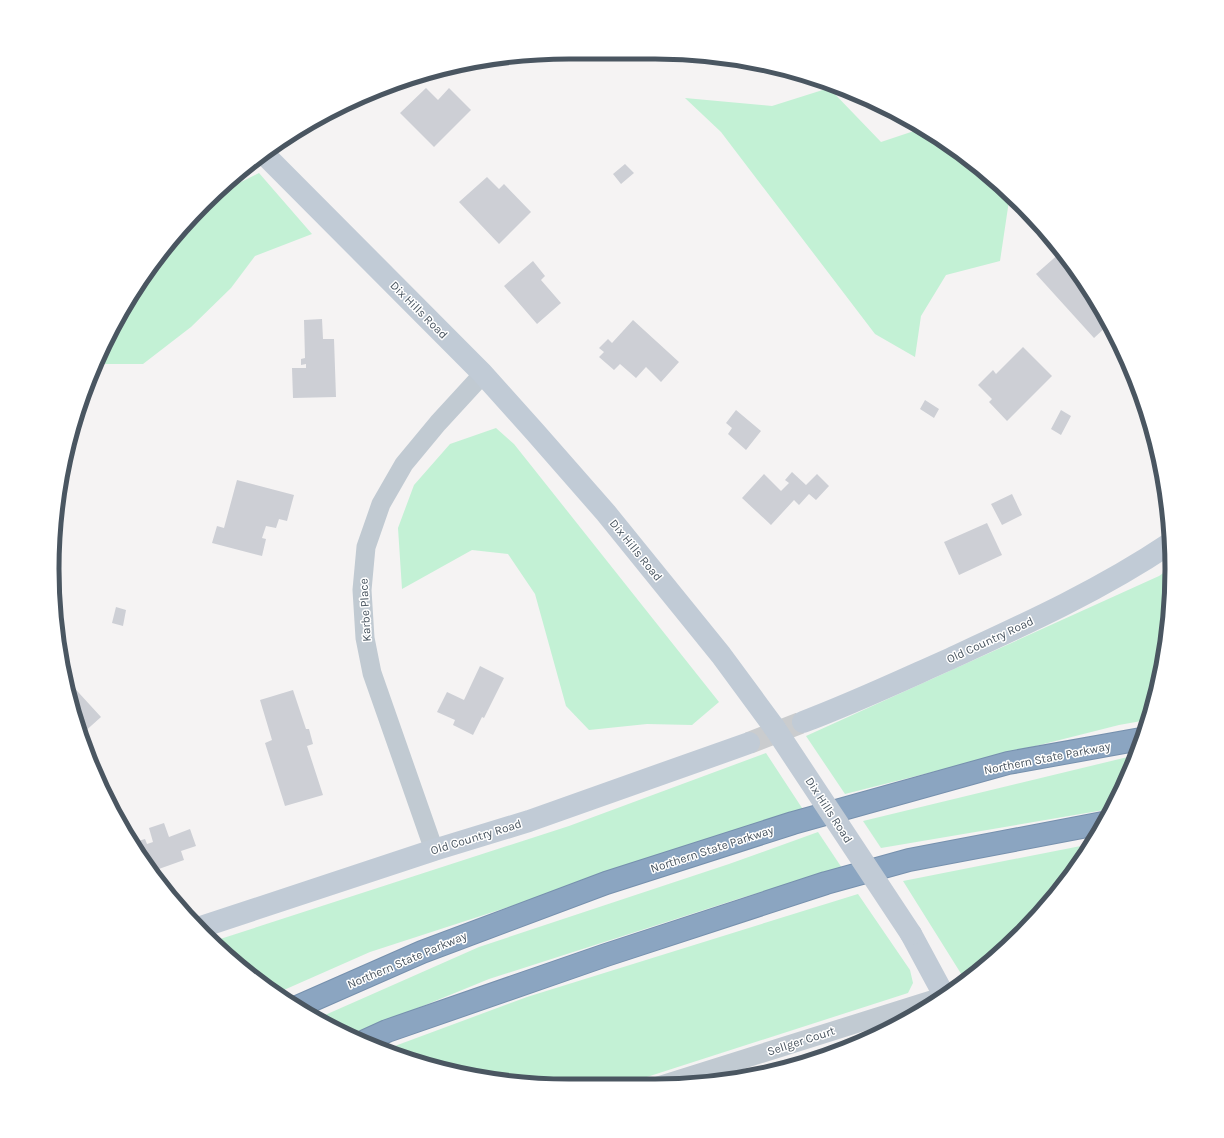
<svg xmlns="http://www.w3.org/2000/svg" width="1224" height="1138" font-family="Karla,sans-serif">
<rect width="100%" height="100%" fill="#f5f3f3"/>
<path fill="#c3f1d5" d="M829 88 881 142 914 131 920 127 942 139 1010 194 1000 261 946 275 921 316 915 357 875 334 721 132 685 98 772 106Z
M259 173 312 234 255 256 231 288 191 327 143 364H103L127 309V302L180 228 213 198 221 192Z
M496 428 514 444 719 702 692 725 647 724 589 730 566 706 535 594 508 554 472 550 402 589 398 528 414 485 450 444Z
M1172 567 1162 670 1147 720 1119 725 845 794 806 736 1159 576Z
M766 753 804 811 370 952 277 993 228 958 214 941 569 826Z
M1136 755 1133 767 1110 809 881 848 863 821Z
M818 832 842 868 741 898 489 979 352 1035 316 1019 479 947 729 864Z
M1091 844 1085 856 1020 935 965 980 903 881Z
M858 894 910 970 913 983 908 993 622 1085 501 1082 403 1058 384 1050 527 997Z"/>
<path fill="#cdcfd5" d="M426 88 438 100 449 88 471 110 434 147 400 113Z
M625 164 634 173 621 184 613 174Z
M487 177 499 189 504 184 531 212 499 244 459 202Z
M1061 252 1085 282 1108 325 1094 338 1036 274Z
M533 261 545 276 541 280 561 303 537 324 504 286Z
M322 319 323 339H334L336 397 293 398 292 368H306V364L301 365V359L305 358 304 320Z
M633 320 679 362 661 382 646 367 636 378 620 364 614 370 599 357 604 352 599 348 608 339 612 343Z
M1023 347 1052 376 1007 421 989 402 992 399 978 385 993 370 996 374Z
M925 400 939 409 934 418 920 409Z
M736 410 761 431 746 450 728 434 732 428 726 423Z
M1061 410 1071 416 1061 435 1051 429Z
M792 472 806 485 817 474 829 486 816 500 809 494 799 505 794 500 771 525 742 498 764 474 781 491 789 483 785 480Z
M237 480 294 495 287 521 279 519 276 528 266 526 262 538 266 539 262 556 212 543 217 526 224 528Z
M1012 494 1022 515 1002 525 991 504Z
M987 523 1002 555 959 575 944 542Z
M116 607 126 610 123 626 112 623Z
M480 666 504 678 484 718 482 717 473 735 453 725 455 720 437 712 447 692 464 700Z
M68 681 101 717 82 734 66 683Z
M293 690 306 729H309L313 744 307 746 323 795 285 806 265 743 272 740 260 700Z
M164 823 169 837 190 829 196 846 181 851 184 860 156 870 152 860 145 863 139 856 132 843 145 839 147 844 153 842 149 828Z"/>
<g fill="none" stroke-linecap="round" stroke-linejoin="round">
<path stroke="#caccce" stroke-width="22" stroke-dasharray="22 11" stroke-linecap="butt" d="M749 743 803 722"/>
<defs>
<path id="highway" d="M297 1007 422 952 606 883 793 823 1008 763 1141 739
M365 1041 387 1031 606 955 826 883 909 860 1103 823"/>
</defs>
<use href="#highway" stroke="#7690ad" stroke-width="24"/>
<path stroke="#c1cad2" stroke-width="19" d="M434 850 372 673 365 638 362 590 366 547 381 504 404 464 438 423 483 374
M658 1086 944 996"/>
<path stroke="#c1cbd6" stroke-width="22" d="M263 153 483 374 535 432 606 513 721 655 774 727
M803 722C851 704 898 682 945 661 1021 626 1099 591 1169 544
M201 927 434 850 529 821 749 743
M911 934 945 997"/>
<use href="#highway" stroke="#8ba5c1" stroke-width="22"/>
<path stroke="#c1cbd6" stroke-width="22" d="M774 727 911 934"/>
</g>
<g text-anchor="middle" stroke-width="3" stroke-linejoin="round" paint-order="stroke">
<g font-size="12" fill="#4a5661" stroke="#fff">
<text transform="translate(419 310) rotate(45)" y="4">Dix Hills Road</text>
<text transform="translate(636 550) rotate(51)" y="4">Dix Hills Road</text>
<text transform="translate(365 610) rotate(-93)" y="4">Karbe Place</text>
<text transform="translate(990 640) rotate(-25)" y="4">Old Country Road</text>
<text transform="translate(1047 758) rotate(-11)" y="4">Northern State Parkway</text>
<text transform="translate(829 810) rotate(57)" y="4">Dix Hills Road</text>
<text transform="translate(476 837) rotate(-17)" y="4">Old Country Road</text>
<text transform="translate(712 849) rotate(-18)" y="4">Northern State Parkway</text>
<text transform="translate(407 960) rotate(-23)" y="4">Northern State Parkway</text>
<text transform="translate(801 1041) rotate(-18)" y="4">Sellger Court</text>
</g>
</g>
<path d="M0 0H1224V1138H0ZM569 59H655A510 510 0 0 1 1165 569V569A510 510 0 0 1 655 1079H569A510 510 0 0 1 59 569V569A510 510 0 0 1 569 59Z" fill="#fff" fill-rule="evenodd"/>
<path fill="none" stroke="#4a5661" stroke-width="5" d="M569 59H655A510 510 0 0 1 1165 569V569A510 510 0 0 1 655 1079H569A510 510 0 0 1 59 569V569A510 510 0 0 1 569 59Z"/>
</svg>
